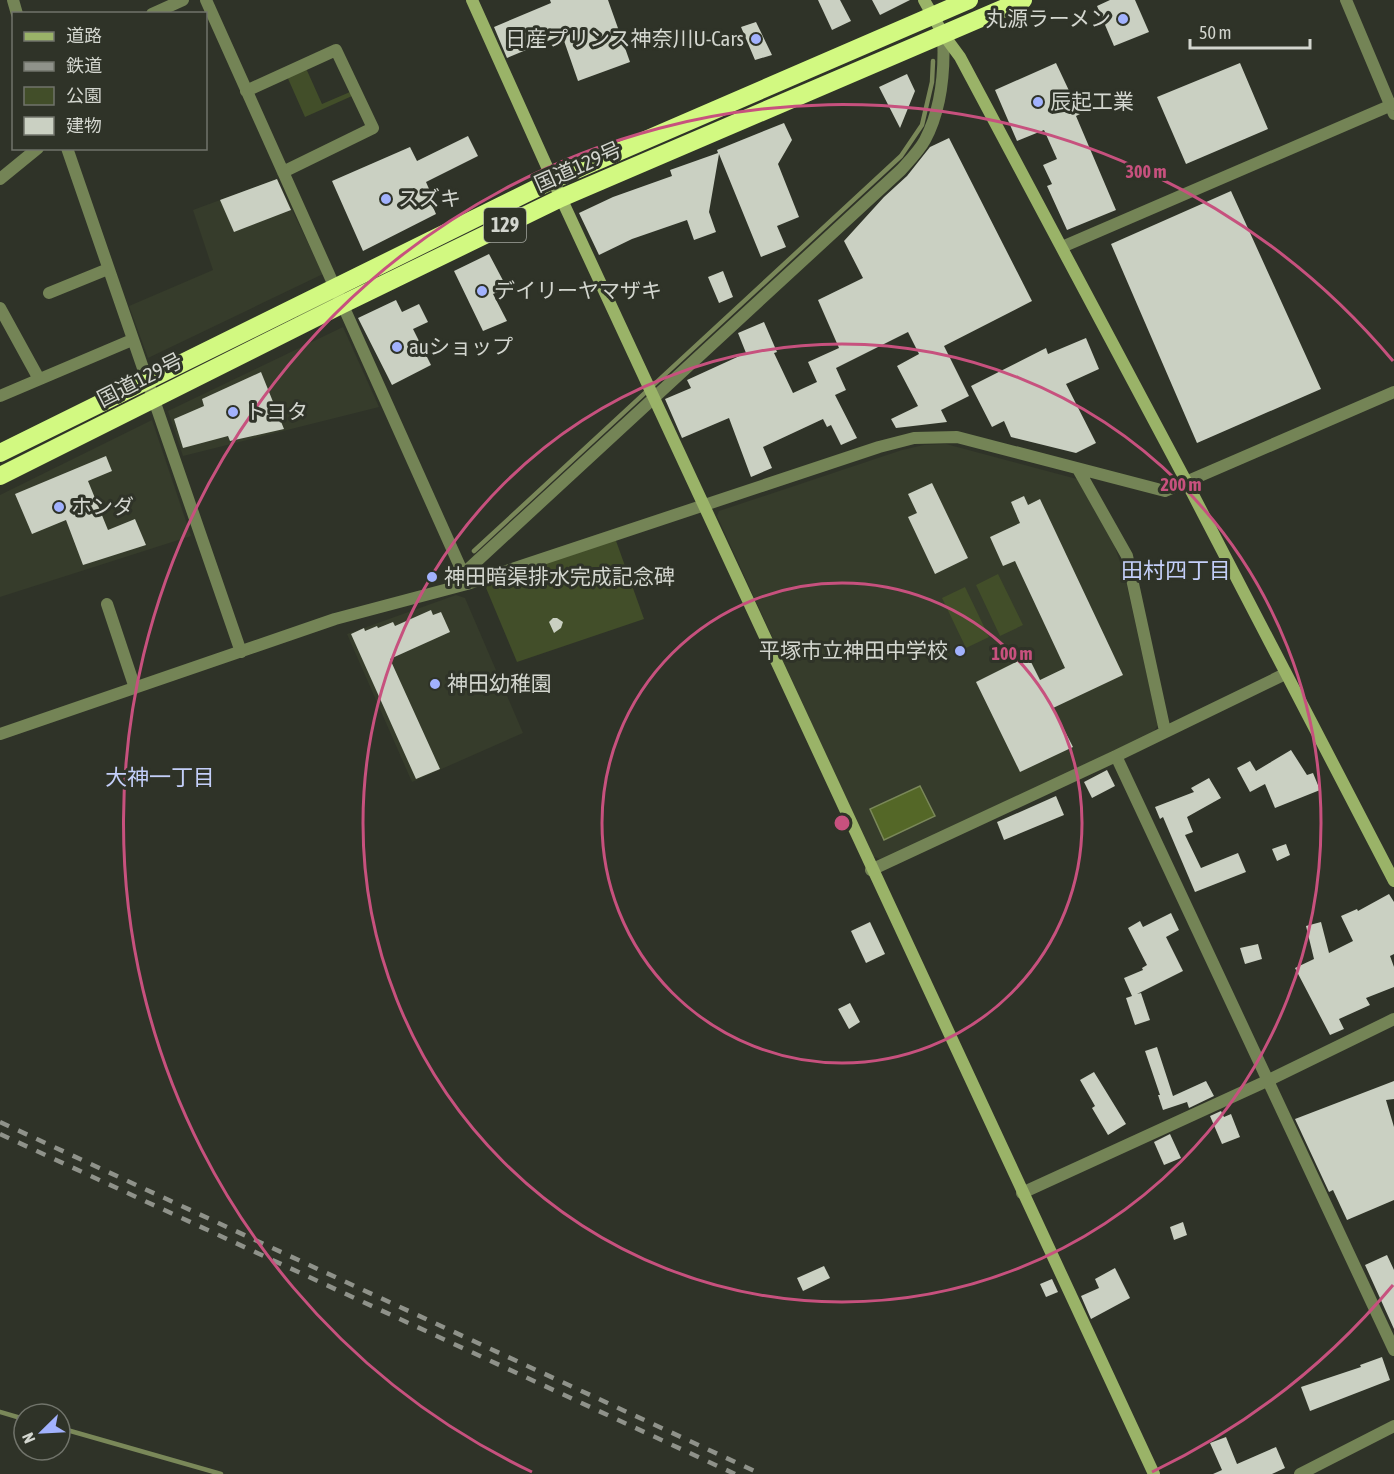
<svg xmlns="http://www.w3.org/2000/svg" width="1394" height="1474" font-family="'Asap Condensed','Noto Sans JP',sans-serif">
<rect width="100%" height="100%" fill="#2f3328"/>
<path fill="#363c2b" d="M277 179 323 274 148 358 129 306 213 270 193 210Z
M343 327 379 407 183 456 168 411Z
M152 420 191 536 0 597V495Z
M946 444 1077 479 1113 541 1125 577 1158 725 1152 734 880 859 872 856 717 516 719 511 902 450 924 445Z
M456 595 465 598 523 733 412 782 347 634Z"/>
<path fill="#424e29" d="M305 66 322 104 350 92 352 96 305 117 286 74Z
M615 538 644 619 517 662 484 583Z
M998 574 1023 625 1000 636 976 585Z
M965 587 989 637 966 648 942 598Z"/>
<path fill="#546727" stroke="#7a8859" stroke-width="1.5" d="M920 786 935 816 884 840 870 809Z"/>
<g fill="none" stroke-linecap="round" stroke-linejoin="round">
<path stroke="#7a8859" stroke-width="4.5" d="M474 551 901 156 922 125 932 82 933 61
M0 1412 24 1419
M60 1428 221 1474"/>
</g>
<path fill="#cad0c2" d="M550 0H608L630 62 578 81 562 35 507 58 494 27 551 3Z
M818 0H840L851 21 832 30Z
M872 0H910L880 15Z
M1110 0H1135L1149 32 1114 46 1097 6Z
M756 22 772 55 755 60 741 27Z
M1056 63 1080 114 1076 116 1116 210 1067 230 1047 186 1052 184 1043 165 1057 159 1044 130 1017 141 995 90Z
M1240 63 1268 129 1186 164 1157 97Z
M907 74 915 91 900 128 879 87Z
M784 123 792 140 778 164 799 217 777 226 786 247 761 257 719 154 709 212 716 232 694 240 687 220 632 239 599 255 579 213 613 197 672 176 670 170 718 153 717 150Z
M468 136 478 156 426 182 433 198 430 200 436 214 363 251 332 181 410 147 417 161Z
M949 138 1032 301 944 346 969 396 941 410 947 422 896 428 891 419 918 406 897 366 919 354 908 332 836 368 846 390 835 395 857 438 841 445 831 425 827 427 823 419 763 447 772 468 751 477 729 418 682 438 665 399 691 388 687 380 746 353 738 333 764 322 777 352 774 353 793 393 817 382 808 362 839 348 818 300 863 278 844 241 884 197 907 176 930 147Z
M277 179 291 210 234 232 220 200Z
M1231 191 1321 389 1197 443 1111 244Z
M489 254 507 288 493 294 507 321 483 331 454 271Z
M723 271 733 297 719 303 708 277Z
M396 300 402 312 419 304 428 322 413 329 431 365 392 385 358 318Z
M1086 338 1099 369 1066 384 1096 443 1076 453 1011 437 1004 421 992 427 971 386 1046 348 1048 354Z
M261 372 284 429 230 441 228 436 183 448 174 419 204 406 202 399Z
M106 456 112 471 88 481 108 530 135 519 146 545 83 565 66 520 32 534 15 494Z
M932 483 968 558 935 574 908 517 917 513 908 494Z
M1024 496 1028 505 1040 499 1123 675 1053 708 1073 747 1020 772 976 682 1028 656 1040 680 1065 668 1015 561 1003 566 990 537 1020 523 1011 502Z
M431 610 433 615 441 612 450 632 390 659 440 769 416 779 351 634 364 628 365 631 377 626 378 628 393 622 395 626Z
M553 618H557L563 622 561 628 554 633 549 622Z
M1291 750 1307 775 1313 773 1320 790 1275 808 1265 784 1250 792 1237 768 1250 761 1256 771Z
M1107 770 1115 786 1092 798 1084 782Z
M1209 778 1221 798 1187 817 1193 832 1185 835 1201 868 1238 853 1246 872 1195 892 1163 817 1160 819 1155 807 1194 792 1191 788Z
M1056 796 1064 815 1004 840 997 822Z
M1286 844 1290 855 1277 861 1272 849Z
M1389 894 1394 902V954L1390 956 1394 967V987L1366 998 1370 1005 1339 1019 1344 1029 1330 1035 1295 968 1314 959 1306 926 1321 922 1329 953 1353 941 1341 916 1357 909 1358 911Z
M1171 913 1179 930 1166 937 1183 971 1137 994 1141 993 1150 1020 1135 1025 1126 998 1132 996 1124 978 1143 970 1142 968 1147 965 1128 928 1140 921 1143 927Z
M870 922 885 954 866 963 851 931Z
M1258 944 1262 959 1245 964 1240 948Z
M850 1003 860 1022 849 1029 838 1009Z
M1157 1047 1173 1096 1206 1081 1214 1096 1189 1108 1187 1102 1163 1110 1158 1095H1160L1145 1051Z
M1094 1072 1126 1124 1108 1135 1092 1108 1095 1106 1080 1080Z
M1394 1081V1099L1386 1100 1394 1127V1200L1347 1220 1333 1190 1329 1192 1295 1119Z
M1221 1111 1224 1117 1231 1114 1240 1137 1222 1144 1210 1116Z
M1170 1134 1181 1158 1164 1165 1154 1142Z
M1183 1222 1187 1235 1174 1240 1170 1227Z
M1387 1255 1394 1270V1329L1365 1265Z
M824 1266 830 1278 803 1291 797 1278Z
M1115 1268 1130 1298 1091 1319 1081 1296 1099 1288 1095 1279Z
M1052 1279 1058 1292 1046 1297 1040 1284Z
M1382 1357 1390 1380 1310 1411 1301 1387 1361 1367 1360 1365Z
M1226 1437 1237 1464 1276 1447 1285 1468 1272 1474H1213L1222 1470 1210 1443Z"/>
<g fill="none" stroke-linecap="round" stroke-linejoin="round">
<path stroke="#748456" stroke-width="12" d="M13 0 17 14
M206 0 466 580
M1346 0 1394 114
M152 14 183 0
M246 91 336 50 373 128 283 172
M67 148 241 652
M0 179 38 148
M1062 247 1394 104
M49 293 108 269
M0 308 39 379
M0 396 132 340
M1078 469 1127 556 1165 731
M463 574 901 170C909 161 919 151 925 140 942 108 945 70 943 34
M107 604 135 688
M0 734 335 619 467 584 879 447 914 438 957 437 1165 491 1394 392
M1116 756 1394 1350
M871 870 1116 756 1285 674
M1022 1193 1269 1080 1394 1019
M1300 1474 1394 1426"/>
<path stroke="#9ab368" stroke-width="12" d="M472 0 561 198 1154 1474
M924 0 943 34 960 57 1186 481 1394 881"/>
<path stroke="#d2f981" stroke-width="18" d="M0 453 553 180 969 0
M0 476 341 305 561 198 1023 0"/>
<path stroke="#8f928a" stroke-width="4.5" stroke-dasharray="10 10" stroke-linecap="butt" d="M0 1122 761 1474
M0 1134 735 1474"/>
</g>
<g fill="none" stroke="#c7517e" stroke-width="3">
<circle cx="842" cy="823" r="240"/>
<circle cx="842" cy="823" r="479"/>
<path d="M1393 1285A719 719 0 0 1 1152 1472M532 1472A719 719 0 1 1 1393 361"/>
</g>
<g fill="#a2b2fd" stroke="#2f3328" stroke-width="2">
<circle cx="1123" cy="19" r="6"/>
<circle cx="756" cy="39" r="6"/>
<circle cx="1038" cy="102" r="6"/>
<circle cx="386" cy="199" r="6"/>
<circle cx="482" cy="291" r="6"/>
<circle cx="397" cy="347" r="6"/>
<circle cx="233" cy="412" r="6"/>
<circle cx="59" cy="507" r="6"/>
<circle cx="432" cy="577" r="6"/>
<circle cx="960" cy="651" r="6"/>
<circle cx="435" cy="684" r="6"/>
</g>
<g text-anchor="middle" stroke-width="6" stroke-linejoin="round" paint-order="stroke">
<rect fill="#2f3328" stroke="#a2a59d" stroke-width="1.5" x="484" y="208" width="42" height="34" rx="4.5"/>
<g font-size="20" font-weight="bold" fill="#d3d6cf">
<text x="505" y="232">129</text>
</g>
<g font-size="21" fill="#d3d6cf" stroke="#2f3328" text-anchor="start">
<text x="1111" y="26" text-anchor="end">丸源ラーメン</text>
<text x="744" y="46" text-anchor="end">日産プリンス神奈川U-Cars</text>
<text x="1050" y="109">辰起工業</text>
<text x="398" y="206">スズキ</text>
<text x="494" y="298">デイリーヤマザキ</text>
<text x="409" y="354">auショップ</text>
<text x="245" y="419">トヨタ</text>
<text x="71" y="514">ホンダ</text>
<text x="444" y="584">神田暗渠排水完成記念碑</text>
<text x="948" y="658" text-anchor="end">平塚市立神田中学校</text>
<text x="447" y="691">神田幼稚園</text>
</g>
<g font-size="21" fill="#d3d6cf" stroke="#2f3328">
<text transform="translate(578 167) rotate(-24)" y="7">国道129号</text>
<text transform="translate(140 380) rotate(-27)" y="7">国道129号</text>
</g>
<g font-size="22" fill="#c4cff9" stroke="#2f3328">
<text x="1176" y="578">田村四丁目</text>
<text x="160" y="785">大神一丁目</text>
</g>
</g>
<circle cx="842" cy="823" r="9" fill="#c7517e" stroke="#2f3328" stroke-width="3"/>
<g font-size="18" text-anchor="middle" font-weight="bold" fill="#c7517e" stroke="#2f3328" stroke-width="6" stroke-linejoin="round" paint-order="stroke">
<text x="1146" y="178">300 m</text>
<text x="1181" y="491">200 m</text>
<text x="1012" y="660">100 m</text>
</g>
<rect x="12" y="12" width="195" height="138" fill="#2f3328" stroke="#71746b" stroke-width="1.5"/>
<rect x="24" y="32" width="30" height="9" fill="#9ab368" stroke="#71746b" stroke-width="1.5"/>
<text x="66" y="42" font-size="18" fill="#d3d6cf">道路</text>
<rect x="24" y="62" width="30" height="9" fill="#8f928a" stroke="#71746b" stroke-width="1.5"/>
<text x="66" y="72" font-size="18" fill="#d3d6cf">鉄道</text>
<rect x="24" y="87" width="30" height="18" fill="#424e29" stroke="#71746b" stroke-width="1.5"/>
<text x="66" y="102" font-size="18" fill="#d3d6cf">公園</text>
<rect x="24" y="117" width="30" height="18" fill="#cad0c2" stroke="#71746b" stroke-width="1.5"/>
<text x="66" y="132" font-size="18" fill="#d3d6cf">建物</text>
<g transform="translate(42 1432) rotate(246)"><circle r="28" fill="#2f3328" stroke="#71746b" stroke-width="1.5"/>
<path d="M0-4.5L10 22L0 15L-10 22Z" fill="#a2b2fd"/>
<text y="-9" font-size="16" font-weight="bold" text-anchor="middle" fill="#d3d6cf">N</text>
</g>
<path d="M1190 39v9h120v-9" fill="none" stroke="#d3d6cf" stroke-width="3"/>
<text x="1199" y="39" font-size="18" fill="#d3d6cf" stroke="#2f3328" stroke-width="4.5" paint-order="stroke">50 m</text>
</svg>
